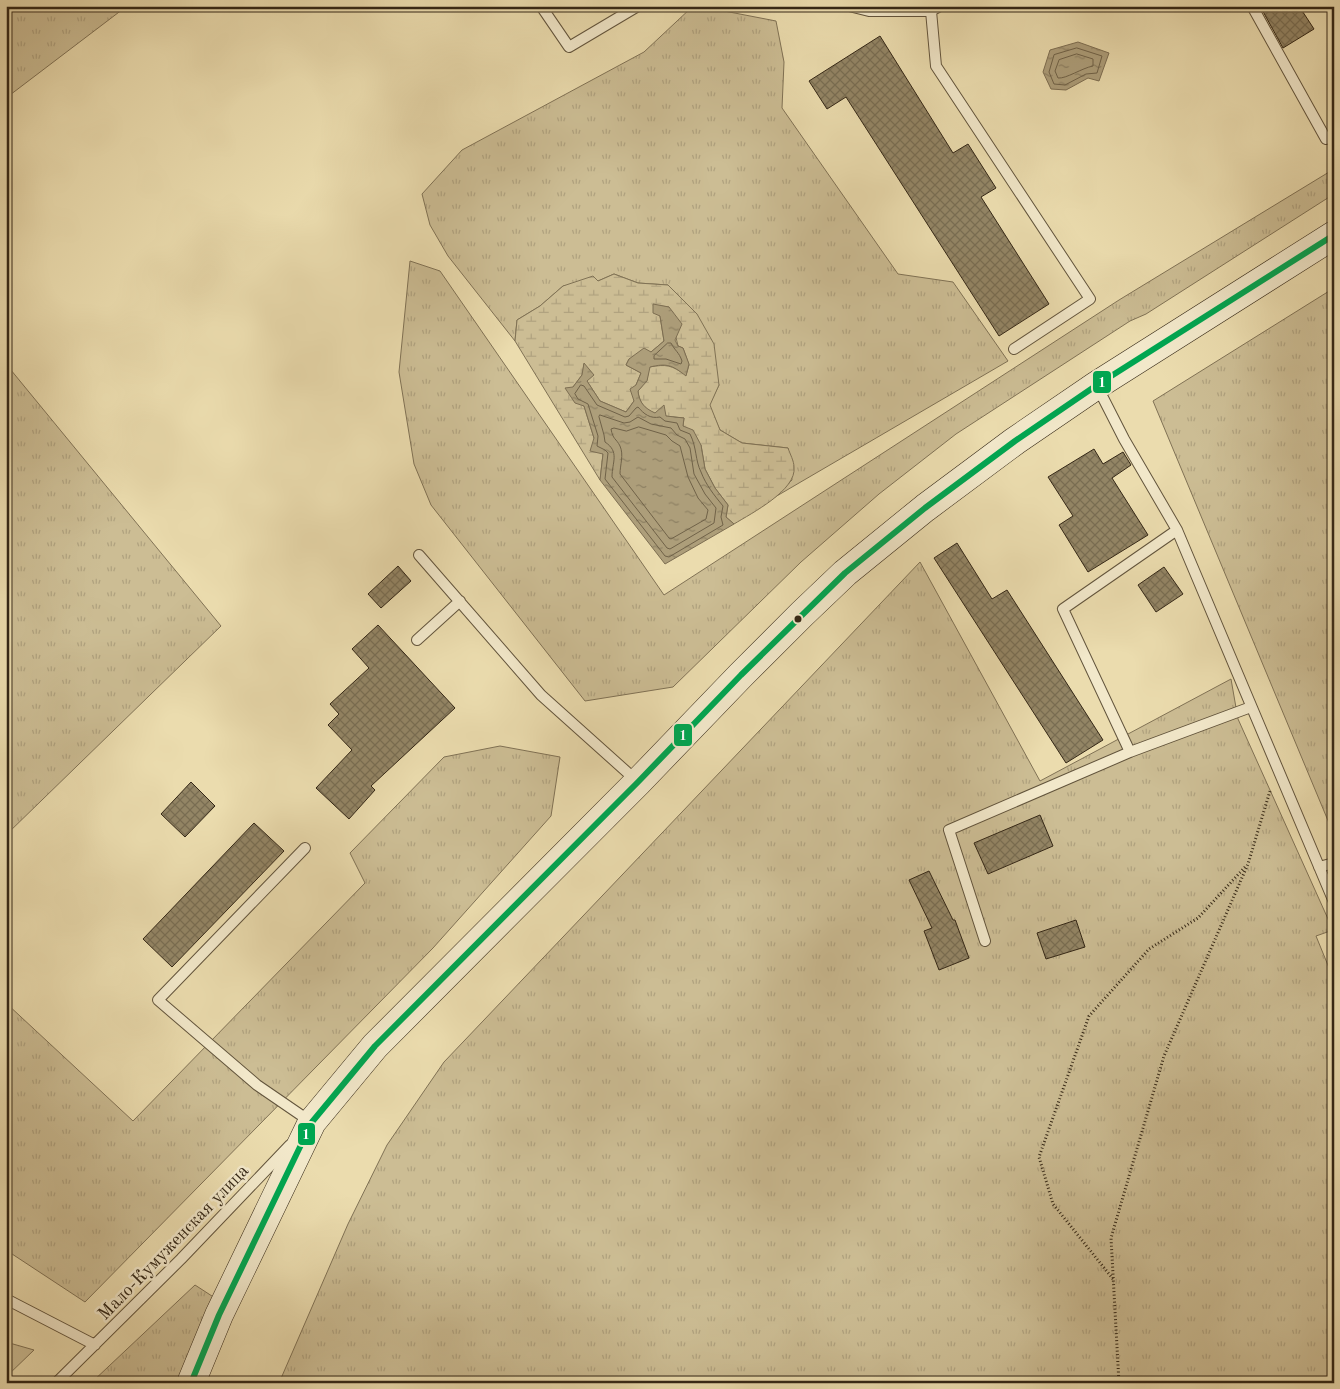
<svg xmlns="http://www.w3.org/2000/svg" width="1340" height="1389" font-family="'Old Standard TT',serif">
<defs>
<pattern id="grass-tufts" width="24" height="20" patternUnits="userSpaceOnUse" patternTransform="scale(1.25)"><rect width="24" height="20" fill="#ccbd94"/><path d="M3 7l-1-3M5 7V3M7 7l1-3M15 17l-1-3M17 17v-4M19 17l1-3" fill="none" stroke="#b0a27f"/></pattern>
<pattern id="wetland-marsh" width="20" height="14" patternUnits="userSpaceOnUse" patternTransform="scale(1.25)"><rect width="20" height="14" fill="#ccbd94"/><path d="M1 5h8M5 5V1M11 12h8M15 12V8" fill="none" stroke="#b0a27f"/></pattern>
<pattern id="water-ripples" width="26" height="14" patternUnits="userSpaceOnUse" patternTransform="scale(1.25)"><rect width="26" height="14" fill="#ad9e7a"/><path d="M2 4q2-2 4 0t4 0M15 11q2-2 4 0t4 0" fill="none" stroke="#8e8163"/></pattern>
<pattern id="building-cross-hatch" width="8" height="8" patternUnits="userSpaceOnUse" patternTransform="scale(1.25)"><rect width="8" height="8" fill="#938565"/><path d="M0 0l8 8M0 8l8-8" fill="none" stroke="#796d52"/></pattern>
</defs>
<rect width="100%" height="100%" fill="#ebdcae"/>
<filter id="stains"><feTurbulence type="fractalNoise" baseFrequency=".004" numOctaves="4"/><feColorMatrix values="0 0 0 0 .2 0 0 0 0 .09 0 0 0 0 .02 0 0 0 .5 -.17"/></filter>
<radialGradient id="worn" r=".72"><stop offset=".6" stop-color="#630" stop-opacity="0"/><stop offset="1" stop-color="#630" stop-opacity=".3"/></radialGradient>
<path fill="url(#grass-tufts)" stroke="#807255" d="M6 6H127L6 98Z
M692 7 719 10 776 21 784 62 782 108 898 274 953 282 1008 361 775 497 792 480 788 448 742 443 720 430 709 405 719 385 668 285 638 283 614 274 598 281 563 286 540 306 517 320 515 341 448 256 430 225 422 194 462 150 644 52Z
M1334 169V194L1146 314 1130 321 956 434 879 494 801 562 673 687 585 701 431 505 414 464 399 372 410 261 440 271 664 595 1119 300Z
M1334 288V835L1153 401Z
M6 364 221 626 6 835Z
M920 562 1040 781 1231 679 1238 719 1333 930 1316 936 1334 980V1383H279L348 1224 387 1145 444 1062Z
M500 746 560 757 551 816 433 948 85 1302 6 1250V1003L133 1121 365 883 350 853 444 757Z
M195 1285 215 1298 179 1383H91Z
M6 1342 34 1350 6 1377Z"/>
<path fill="url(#wetland-marsh)" stroke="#807255" d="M614 274 638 283 668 285 697 314 714 344 719 385 710 405 720 430 742 443 788 448C790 454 794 461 794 467 797 490 752 513 734 524L726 517 728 505 715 488 705 469 701 445 683 426 684 418C663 416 641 416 638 391L647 380 649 367C667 364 671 365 686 375L689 365 683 348 678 346 669 307 653 305 660 316 664 341 651 352 629 359 626 365 641 373 636 385 634 401 626 412 600 401 587 381 584 364 582 375 573 387 584 406 594 438 603 454 600 480 515 341 517 320 540 306 563 286 593 276 598 281Z"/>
<path fill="url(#water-ripples)" stroke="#7d6e52" d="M1078 42 1109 53 1099 81 1088 78 1066 90 1051 89 1043 72 1050 50Z
M653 304 669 307 682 324 675 340 678 346 683 348 689 364 686 376C672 365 667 363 650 367L647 381 638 391C639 402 644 408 655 413L664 405 666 416 684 418 683 426 693 430 701 445 705 469 715 488 728 505 726 517 734 524 665 564 600 480 603 454 590 451 594 438 584 406 575 403 565 388 573 387 582 375 584 363 594 375 587 381 600 401 626 412 634 401 630 389 636 385 641 373 626 365 629 359 644 348 651 352 664 341 660 316 653 313Z"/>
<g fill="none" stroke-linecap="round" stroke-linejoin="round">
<path stroke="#706248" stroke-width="1" d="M1077 48 1102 56 1097 73 1086 74 1065 85 1054 84 1049 72 1054 55Z
M1077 54 1093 59V66C1082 68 1066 79 1058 78L1055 71 1059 60Z
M668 343H671C675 351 679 352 682 361L681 364 666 359H654V356Z
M581 385 584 386 597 405 625 417 629 416 636 408 638 407C644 414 650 419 660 417L665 421 677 423 680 430 690 434C697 448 695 460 701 472 706 485 714 495 723 506L721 517 723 525 669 557 665 556 605 479 608 453 605 450 597 446 598 436 588 404 578 399 575 394Z
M600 415 624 423 630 422 638 417 651 424 671 428 677 435 685 439 690 448 694 474 705 494 716 508 714 523 670 549 667 548 612 477C612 462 620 452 605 442L604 435 599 417Z
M639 427 666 435 672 441 680 446 688 477 698 498 708 510 706 519 671 539 669 538 620 474C620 465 624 455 620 446 616 438 613 440 611 429L614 428 626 431Z"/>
</g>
<path fill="url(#building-cross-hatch)" stroke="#342716" d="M1260 6H1299L1314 29 1283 48Z
M880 36 953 153 968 144 996 188 981 197 1049 304 999 336 846 97 827 109 809 81Z
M1094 449 1103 464 1123 452 1131 465 1112 478 1148 535 1088 572 1059 525 1073 516 1048 477Z
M957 543 992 599 1007 590 1103 740 1066 763 934 558Z
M398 566 411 581 381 608 368 594Z
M1164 567 1183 594 1156 612 1138 585Z
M378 625 455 708 371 786 375 790 349 819 316 788 352 750 328 725 339 714 330 704 369 668 352 649Z
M191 782 215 806 185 837 161 814Z
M1040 815 1053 846 988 874 974 843Z
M254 823 284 851 172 967 143 939Z
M929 871 953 920H955L969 958 939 970 924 931 932 928 909 880Z
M1076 920 1085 947 1046 959 1037 933Z"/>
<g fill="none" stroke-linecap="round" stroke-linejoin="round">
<defs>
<path id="lane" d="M541 6 569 47 638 6
M849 6 869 11H931L940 6
M1252 6 1326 139 1334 134
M931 11 936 66 1090 299 1014 349
M1097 386 1124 439 1177 530 1334 902
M419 555 541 695 638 782
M417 640 460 601
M1130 752 1063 609 1177 530
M305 848 158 1000 257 1085 311 1122
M1319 867 1334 863
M985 941 949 830 1130 752 1251 707
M6 1299 95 1345
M56 1383 181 1259 290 1145"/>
<path id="secondary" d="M191 1383 219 1315 312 1122 375 1046 638 782 741 675 802 614 845 573 925 508 1015 441 1097 385 1334 235"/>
</defs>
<use href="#lane" stroke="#62543c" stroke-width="12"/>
<use href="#secondary" stroke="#342716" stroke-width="29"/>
<path stroke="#342716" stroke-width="3" stroke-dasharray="1 2.5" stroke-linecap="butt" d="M1113 1279 1053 1204 1039 1157 1089 1016 1149 949 1198 918 1246 866
M1119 1383 1111 1238 1164 1056 1248 864 1270 791"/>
<use href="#lane" stroke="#f2e8ca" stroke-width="10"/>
<use href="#secondary" stroke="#f2e8ca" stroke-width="28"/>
<defs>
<path id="bus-1" d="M191 1383 219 1315 312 1122 375 1046 638 782 741 675 845 573 925 508 1015 441 1097 385 1334 235"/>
</defs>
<use href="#bus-1" stroke="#f2e8ca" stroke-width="10"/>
<use href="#bus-1" stroke="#00a651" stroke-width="6"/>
</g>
<circle fill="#342716" stroke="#f2e8ca" stroke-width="2" cx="798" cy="619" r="4.5"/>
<g text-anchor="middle" stroke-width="5" stroke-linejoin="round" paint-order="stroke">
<g font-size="18" fill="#342716" stroke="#f2e8ca">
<text transform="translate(173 1242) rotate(-46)" y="6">Мало-Кумуженская улица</text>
</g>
</g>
<g stroke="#f2e8ca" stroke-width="2">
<rect x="1092" y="370" width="20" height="24" rx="5" fill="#00a651"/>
<rect x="673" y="723" width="20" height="24" rx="5" fill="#00a651"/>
<rect x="297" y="1122" width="19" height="24" rx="5" fill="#00a651"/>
</g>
<g font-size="14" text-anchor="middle" font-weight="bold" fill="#fff">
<text x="1102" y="387">1</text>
<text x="683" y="740">1</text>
<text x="306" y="1139">1</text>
</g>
<rect width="1340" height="1389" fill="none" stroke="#ebdcae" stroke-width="25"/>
<rect x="8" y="8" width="1325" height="1374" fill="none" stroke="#342716" stroke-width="2.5"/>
<rect x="12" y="12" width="1315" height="1364" fill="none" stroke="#342716"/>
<rect width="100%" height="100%" filter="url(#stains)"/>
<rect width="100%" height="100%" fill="url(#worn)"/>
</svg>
